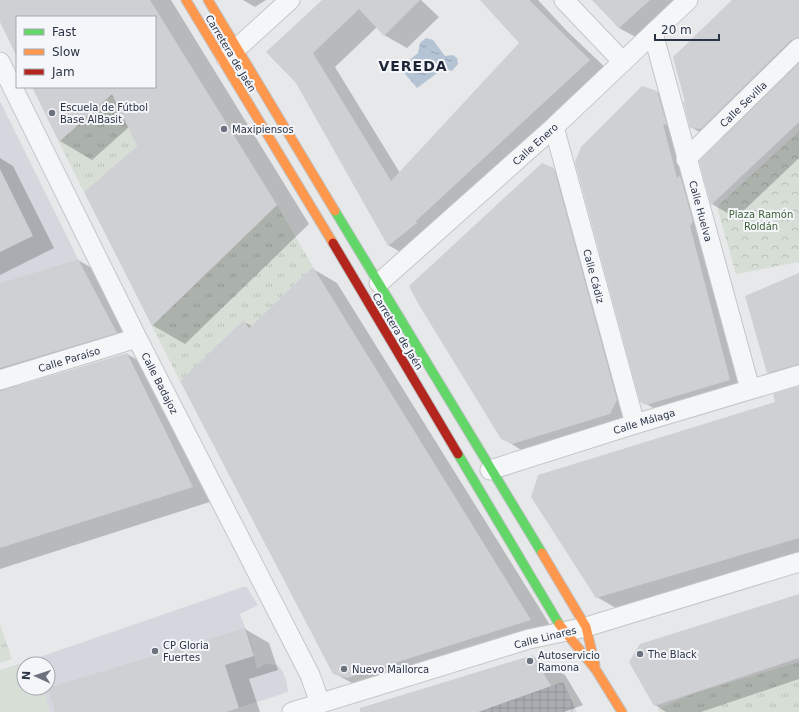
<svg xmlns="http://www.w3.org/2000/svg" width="799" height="712" font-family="'DejaVu Sans',sans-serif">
<defs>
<pattern id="industrial-grid" width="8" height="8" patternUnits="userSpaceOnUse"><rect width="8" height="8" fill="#d4d7dd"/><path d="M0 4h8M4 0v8" fill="none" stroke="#b6b9bf"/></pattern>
<pattern id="grass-tufts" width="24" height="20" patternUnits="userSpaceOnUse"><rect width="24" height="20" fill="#d6ded6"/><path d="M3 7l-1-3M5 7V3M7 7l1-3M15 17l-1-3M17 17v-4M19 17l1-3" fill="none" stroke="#b8bfb9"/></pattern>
<pattern id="park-crowns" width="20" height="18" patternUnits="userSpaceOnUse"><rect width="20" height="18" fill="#d6ded6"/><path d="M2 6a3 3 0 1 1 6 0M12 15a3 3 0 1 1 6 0" fill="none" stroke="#b8bfb9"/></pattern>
<pattern id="water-ripples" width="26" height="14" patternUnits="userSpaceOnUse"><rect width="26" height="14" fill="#b4c4d5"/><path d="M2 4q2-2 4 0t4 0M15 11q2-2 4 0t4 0" fill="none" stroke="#93a0af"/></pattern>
</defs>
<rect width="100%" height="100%" fill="#e6e8ea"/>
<path fill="#d4d7dd" d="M0 101 78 259 0 283Z
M246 586 258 605 240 614 252 646 257 669 265 664 278 665 283 672 286 680 288 692 226 712H50L43 688H48V664H36L34 659Z"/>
<path fill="url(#industrial-grid)" d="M563 682 577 712H478L551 686Z"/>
<path fill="url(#grass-tufts)" d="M112 94 137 146 84 192 59 142Z
M277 205 313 267 249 328 244 321 180 381 152 326Z
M0 624 12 659 0 663Z
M799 662V712H659L658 709 695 693Z"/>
<path fill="url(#park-crowns)" d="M799 131V262L736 274 717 207Z"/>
<path fill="#d6ded6" d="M34 659 36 664H24V688H43L50 712H0V670Z"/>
<path fill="url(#water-ripples)" d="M426 38 433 40 445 56 453 55 457 58 458 64 452 71 444 68 417 88 400 68 418 53 420 43Z"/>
<path fill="#0003" fill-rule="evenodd" d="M0 0H171L309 224 185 344 152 325 138 146 129 127 92 160 60 141 33 87H155V17H17V55L0 20Z
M243 0H266L255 7Z
M323 0H421L439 17 407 48 384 35 377 27 335 67 400 173 520 43 481 0H538L567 31 612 74 411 258 388 245 297 83Z
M593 0H690L643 41 619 28Z
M734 0H799V158L736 218 712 204 700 162 721 142 715 141 691 127 686 103ZM712 134 726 142 725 144 712 137Z
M657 92 681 106 754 393 671 418 641 401Z
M0 158 13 166 54 248 0 275Z
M553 169 578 183 641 414 526 453 502 438Z
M78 260 102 274 140 346 21 383 14 388 127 354 151 368 216 500 0 569V285Z
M313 269 337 283 555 633 359 687 334 673 244 322 252 326Z
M799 274V384L792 386 768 372Z
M799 396V558L621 611 597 597Z
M799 596V679L701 712H666L655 705Z
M245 629 269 643 278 670 249 679 260 712H56Z
M532 656 565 675 583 705 564 712H363Z"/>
<path fill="#ced0d3" d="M0 0H150L277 205 152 326 84 192 137 146 112 94 59 142 32 87H155V17H17V57L0 22Z
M322 0H420L384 36 359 9 313 53 391 181 519 43 480 0H529L590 60 416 221 417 223 388 246 296 83 266 52Z
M592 0H650L619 28Z
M732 0H799V37L791 40 701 129 690 128 683 101 685 102 673 57Z
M799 63V122L711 205 699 161Z
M642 86 657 91 667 125 663 124 677 178 680 175 693 222 690 226 730 380 646 405 640 402 575 162 581 147Z
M542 163 554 168 617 400 610 414 512 444 501 439 419 305 409 286Z
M0 169 33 236 0 252Z
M78 259 117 333 0 368V283Z
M313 267 531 620 347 678 333 674 180 381 244 320 249 328Z
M799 273V364L767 373 745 296Z
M127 353 193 487 0 548V391Z
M799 386V538L596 598 531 497 538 475 775 402 773 394Z
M799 594V658L654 706 629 662 640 644Z
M245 628 254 656 225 665 239 708 226 712H55L48 688Z
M533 655 551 686 478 712H360V708Z"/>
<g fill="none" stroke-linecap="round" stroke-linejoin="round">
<defs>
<path id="street" d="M564 0 623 62
M653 33 750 389
M226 58 290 0
M0 62 137 338 310 675 320 703
M554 127 635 424
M686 159 799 48
M379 283 554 127 688 0
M0 380 137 338
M490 470 635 424 799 375
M292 712 529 639 586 627 799 562"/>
<path id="fast" d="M335 211 542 553
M458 454 559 624"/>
<path id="slow" d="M186 0 333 243
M208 0 335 211
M542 553 586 627 595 665
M559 624 596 670
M596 670 622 712"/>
<path id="jam" d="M333 243 458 454"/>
</defs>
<use href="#street" stroke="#c4c6c8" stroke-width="21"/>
<use href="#fast" stroke="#c2c5c8" stroke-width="11"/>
<use href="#slow" stroke="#c2c5c8" stroke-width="11"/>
<use href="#jam" stroke="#c2c5c8" stroke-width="11"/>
<use href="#street" stroke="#f5f6f7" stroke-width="19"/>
<use href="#fast" stroke="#63d668" stroke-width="9"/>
<use href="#slow" stroke="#ff974d" stroke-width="9"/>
<use href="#jam" stroke="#b3261e" stroke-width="9"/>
</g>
<g fill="#6c737f" stroke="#f4f6f9" stroke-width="1.5">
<circle cx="52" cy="113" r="4"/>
<circle cx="224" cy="129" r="4"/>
<circle cx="155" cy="651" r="4"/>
<circle cx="640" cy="654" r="4"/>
<circle cx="530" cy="661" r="4"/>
<circle cx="344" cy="669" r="4"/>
</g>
<g text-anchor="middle" stroke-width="4" stroke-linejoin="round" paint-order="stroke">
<g font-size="10" fill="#2b3445" stroke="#f4f6f9">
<text transform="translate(231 53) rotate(59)" y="4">Carretera de Jaén</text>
<text transform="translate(743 104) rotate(-44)" y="4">Calle Sevilla</text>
<text transform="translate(535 144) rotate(-42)" y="4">Calle Enero</text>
<text transform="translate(701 211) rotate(75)" y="4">Calle Huelva</text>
<text transform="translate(594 276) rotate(75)" y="4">Calle Cádiz</text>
<text transform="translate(398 331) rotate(59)" y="4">Carretera de Jaén</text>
<text transform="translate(69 359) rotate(-17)" y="4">Calle Paraíso</text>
<text transform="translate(160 383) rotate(63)" y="4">Calle Badajoz</text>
<text transform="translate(644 421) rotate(-17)" y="4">Calle Málaga</text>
<text transform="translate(545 637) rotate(-14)" y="4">Calle Linares</text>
</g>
<g font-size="10" fill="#2b3445" stroke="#f4f6f9" text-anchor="start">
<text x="60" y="111">Escuela de Fútbol<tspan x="60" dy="12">Base AlBasit</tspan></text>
<text x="232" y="133">Maxipiensos</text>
<text x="163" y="649">CP Gloria<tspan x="163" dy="12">Fuertes</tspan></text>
<text x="648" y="658">The Black</text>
<text x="538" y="659">Autoservicio<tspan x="538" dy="12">Ramona</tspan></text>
<text x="352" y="673">Nuevo Mallorca</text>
</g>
<g font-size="10" fill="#3f6138" stroke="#f4f6f9">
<text x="761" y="218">Plaza Ramón<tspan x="761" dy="12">Roldán</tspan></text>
</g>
<g font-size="14" font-weight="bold" letter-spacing="1" fill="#1d2536" stroke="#f4f6f9">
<text x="413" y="71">VEREDA</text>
</g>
</g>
<rect x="16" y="16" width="140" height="72" fill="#f4f6f9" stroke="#a4a8b1"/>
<rect x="24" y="29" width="20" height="6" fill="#63d668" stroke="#a4a8b1"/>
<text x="52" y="36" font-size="12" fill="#2b3445">Fast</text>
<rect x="24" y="49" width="20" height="6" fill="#ff974d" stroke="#a4a8b1"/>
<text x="52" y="56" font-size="12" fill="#2b3445">Slow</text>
<rect x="24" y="69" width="20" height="6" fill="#b3261e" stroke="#a4a8b1"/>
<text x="52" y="76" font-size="12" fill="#2b3445">Jam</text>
<g transform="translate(36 676) rotate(273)"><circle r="19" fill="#f4f6f9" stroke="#a4a8b1"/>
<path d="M0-3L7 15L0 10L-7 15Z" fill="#6c737f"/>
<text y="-6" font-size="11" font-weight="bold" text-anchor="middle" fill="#2b3445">N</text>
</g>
<path d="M655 34v6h64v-6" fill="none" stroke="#2b3445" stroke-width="2"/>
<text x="661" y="34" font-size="12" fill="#2b3445" stroke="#f4f6f9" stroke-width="3" paint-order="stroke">20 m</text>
</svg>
